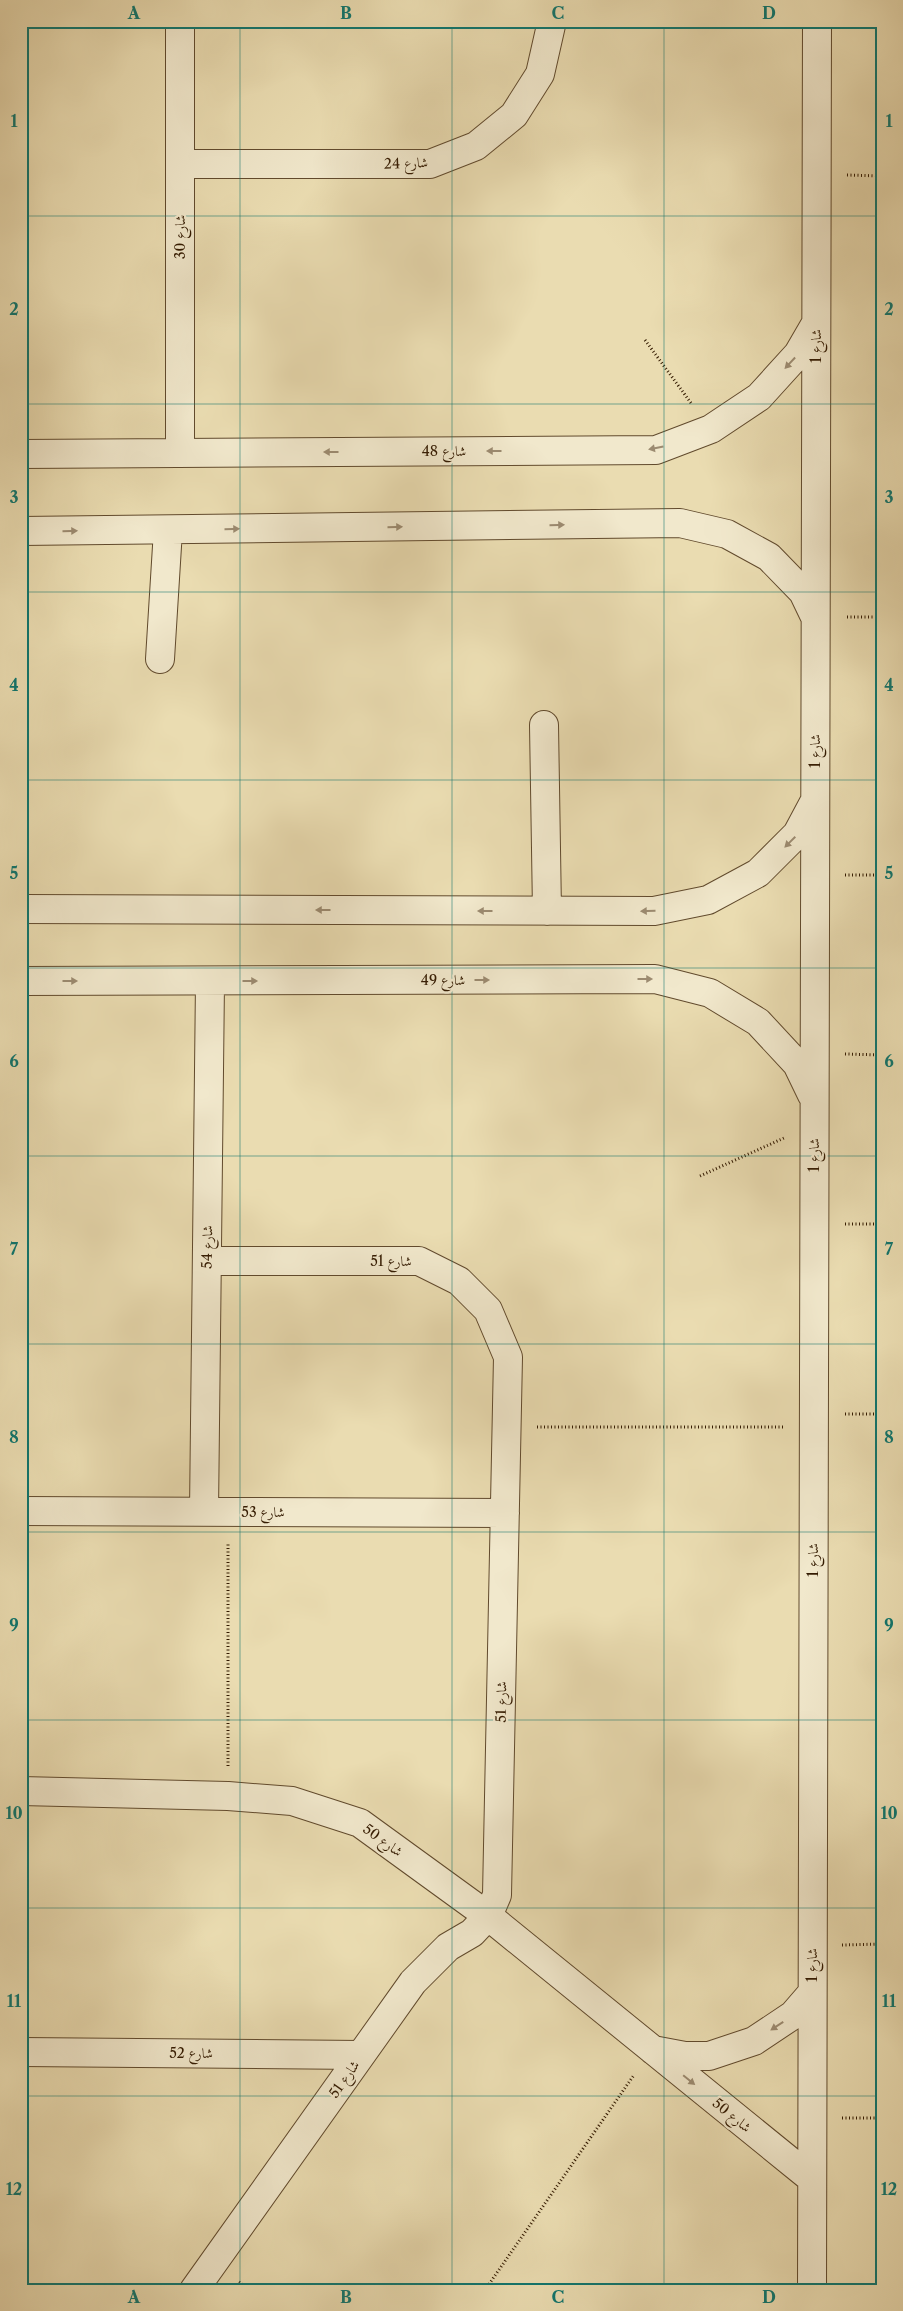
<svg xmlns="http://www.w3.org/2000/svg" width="903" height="2311" font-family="'Libre Caslon Text',Amiri,serif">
<rect width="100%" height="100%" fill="#eadcb1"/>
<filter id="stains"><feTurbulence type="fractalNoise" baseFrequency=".004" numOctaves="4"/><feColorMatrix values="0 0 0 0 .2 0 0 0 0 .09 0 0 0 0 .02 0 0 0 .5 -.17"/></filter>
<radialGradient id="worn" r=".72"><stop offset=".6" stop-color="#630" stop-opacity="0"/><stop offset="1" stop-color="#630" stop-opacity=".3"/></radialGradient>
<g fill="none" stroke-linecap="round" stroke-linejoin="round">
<defs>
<path id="minor" d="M180 164H430L476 146 514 115 540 74 552 21
M180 453V21
M21 454 656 450 711 429 759 397 798 354 816 323
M21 531 680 523 727 534 769 557 803 592 815 617
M160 659 168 530
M544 725 547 911
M21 909 654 911 708 900 758 873 797 834 813 804
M21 981 655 979 710 993 758 1022 797 1064 812 1095
M21 1511 505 1513
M204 1512 210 982
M21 1791 228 1796 292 1801 360 1823 488 1916 812 2179
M653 2050 685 2056H709L754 2041 793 2015 812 1993
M21 2052 361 2055
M194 2290 413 1982 448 1947 472 1933 488 1916 497 1895 508 1357 488 1310 459 1281 419 1261H207
M812 2290 817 21"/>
</defs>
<use href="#minor" stroke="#614a2d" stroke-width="30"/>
<path stroke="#331a01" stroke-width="3" stroke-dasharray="1 2.5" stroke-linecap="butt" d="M847 175 882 176
M645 340 691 403
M847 617H882
M845 875H882
M845 1054 882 1055
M700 1176 784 1138
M845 1224H882
M845 1414H882
M537 1427H783
M228 1766V1542
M842 1945 882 1944
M842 2118H882
M239 2282 251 2290
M485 2290 634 2075"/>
<use href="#minor" stroke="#f1e8cc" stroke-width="28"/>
</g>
<defs><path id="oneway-solid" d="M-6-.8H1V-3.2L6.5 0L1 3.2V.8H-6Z" transform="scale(1.25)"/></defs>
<g fill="#9c8b71">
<use href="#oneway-solid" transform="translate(790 363) rotate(133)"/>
<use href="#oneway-solid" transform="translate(656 448) rotate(169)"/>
<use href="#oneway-solid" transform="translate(494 451) rotate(180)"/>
<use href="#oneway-solid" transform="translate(331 452) rotate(180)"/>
<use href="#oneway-solid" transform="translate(557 525) rotate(-1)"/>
<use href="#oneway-solid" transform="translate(395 527) rotate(-1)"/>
<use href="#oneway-solid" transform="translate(232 529) rotate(-1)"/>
<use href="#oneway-solid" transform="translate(70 531) rotate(-1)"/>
<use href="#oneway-solid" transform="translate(790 842) rotate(135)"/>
<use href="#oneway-solid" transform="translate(323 910) rotate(-180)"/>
<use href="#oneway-solid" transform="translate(485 911) rotate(-180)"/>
<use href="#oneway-solid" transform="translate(648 911) rotate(178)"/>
<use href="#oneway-solid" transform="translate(645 979)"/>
<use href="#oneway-solid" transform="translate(482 980)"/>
<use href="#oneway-solid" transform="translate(70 981)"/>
<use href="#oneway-solid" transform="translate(250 981)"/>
<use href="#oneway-solid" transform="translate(777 2026) rotate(147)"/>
<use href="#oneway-solid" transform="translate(689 2080) rotate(39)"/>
</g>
<path fill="none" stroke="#0f766e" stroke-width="1" stroke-opacity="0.55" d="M240 21V2290M452 21V2290M664 21V2290M21 216H882M21 404H882M21 592H882M21 780H882M21 968H882M21 1156H882M21 1344H882M21 1532H882M21 1720H882M21 1908H882M21 2096H882"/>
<g text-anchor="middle" stroke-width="4.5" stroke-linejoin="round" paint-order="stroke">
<g font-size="14" fill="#331a01" stroke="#f1e8cc">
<text transform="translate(406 163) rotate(-2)" y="5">شارع 24</text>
<text transform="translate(180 237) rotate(-90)" y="5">شارع 30</text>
<text transform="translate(816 346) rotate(-90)" y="5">شارع 1</text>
<text x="444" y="456">شارع 48</text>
<text transform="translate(815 751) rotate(-90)" y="5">شارع 1</text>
<text x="443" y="985">شارع 49</text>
<text transform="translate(814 1155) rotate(-90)" y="5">شارع 1</text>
<text transform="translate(207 1247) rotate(-89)" y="5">شارع 54</text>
<text x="391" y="1266">شارع 51</text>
<text x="263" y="1517">شارع 53</text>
<text transform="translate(813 1560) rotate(-90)" y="5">شارع 1</text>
<text transform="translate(501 1702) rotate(-89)" y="5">شارع 51</text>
<text transform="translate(383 1840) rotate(36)" y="5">شارع 50</text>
<text transform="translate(812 1965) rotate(-90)" y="5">شارع 1</text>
<text x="191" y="2058">شارع 52</text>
<text transform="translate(344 2079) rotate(-55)" y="5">شارع 51</text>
<text transform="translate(732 2115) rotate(39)" y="5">شارع 50</text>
</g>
</g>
<rect width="903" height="2311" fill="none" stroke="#eadcb1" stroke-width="55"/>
<rect x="28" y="28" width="848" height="2256" fill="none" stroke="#0f766e" stroke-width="2"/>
<g font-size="16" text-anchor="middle" font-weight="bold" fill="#0f766e">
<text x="134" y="19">A</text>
<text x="346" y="19">B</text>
<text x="558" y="19">C</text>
<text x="769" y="19">D</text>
<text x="14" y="127">1</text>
<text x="889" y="127">1</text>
<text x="14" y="315">2</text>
<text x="889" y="315">2</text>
<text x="14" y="503">3</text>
<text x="889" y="503">3</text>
<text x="14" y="691">4</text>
<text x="889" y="691">4</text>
<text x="14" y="879">5</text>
<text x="889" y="879">5</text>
<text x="14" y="1067">6</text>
<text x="889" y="1067">6</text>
<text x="14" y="1255">7</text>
<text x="889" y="1255">7</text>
<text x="14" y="1443">8</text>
<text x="889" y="1443">8</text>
<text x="14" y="1631">9</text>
<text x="889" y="1631">9</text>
<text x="14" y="1819">10</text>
<text x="889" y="1819">10</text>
<text x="14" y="2007">11</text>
<text x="889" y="2007">11</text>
<text x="14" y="2195">12</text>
<text x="889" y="2195">12</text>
<text x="134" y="2303">A</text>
<text x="346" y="2303">B</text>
<text x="558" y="2303">C</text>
<text x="769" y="2303">D</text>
</g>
<rect width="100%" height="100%" filter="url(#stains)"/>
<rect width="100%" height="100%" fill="url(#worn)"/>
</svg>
